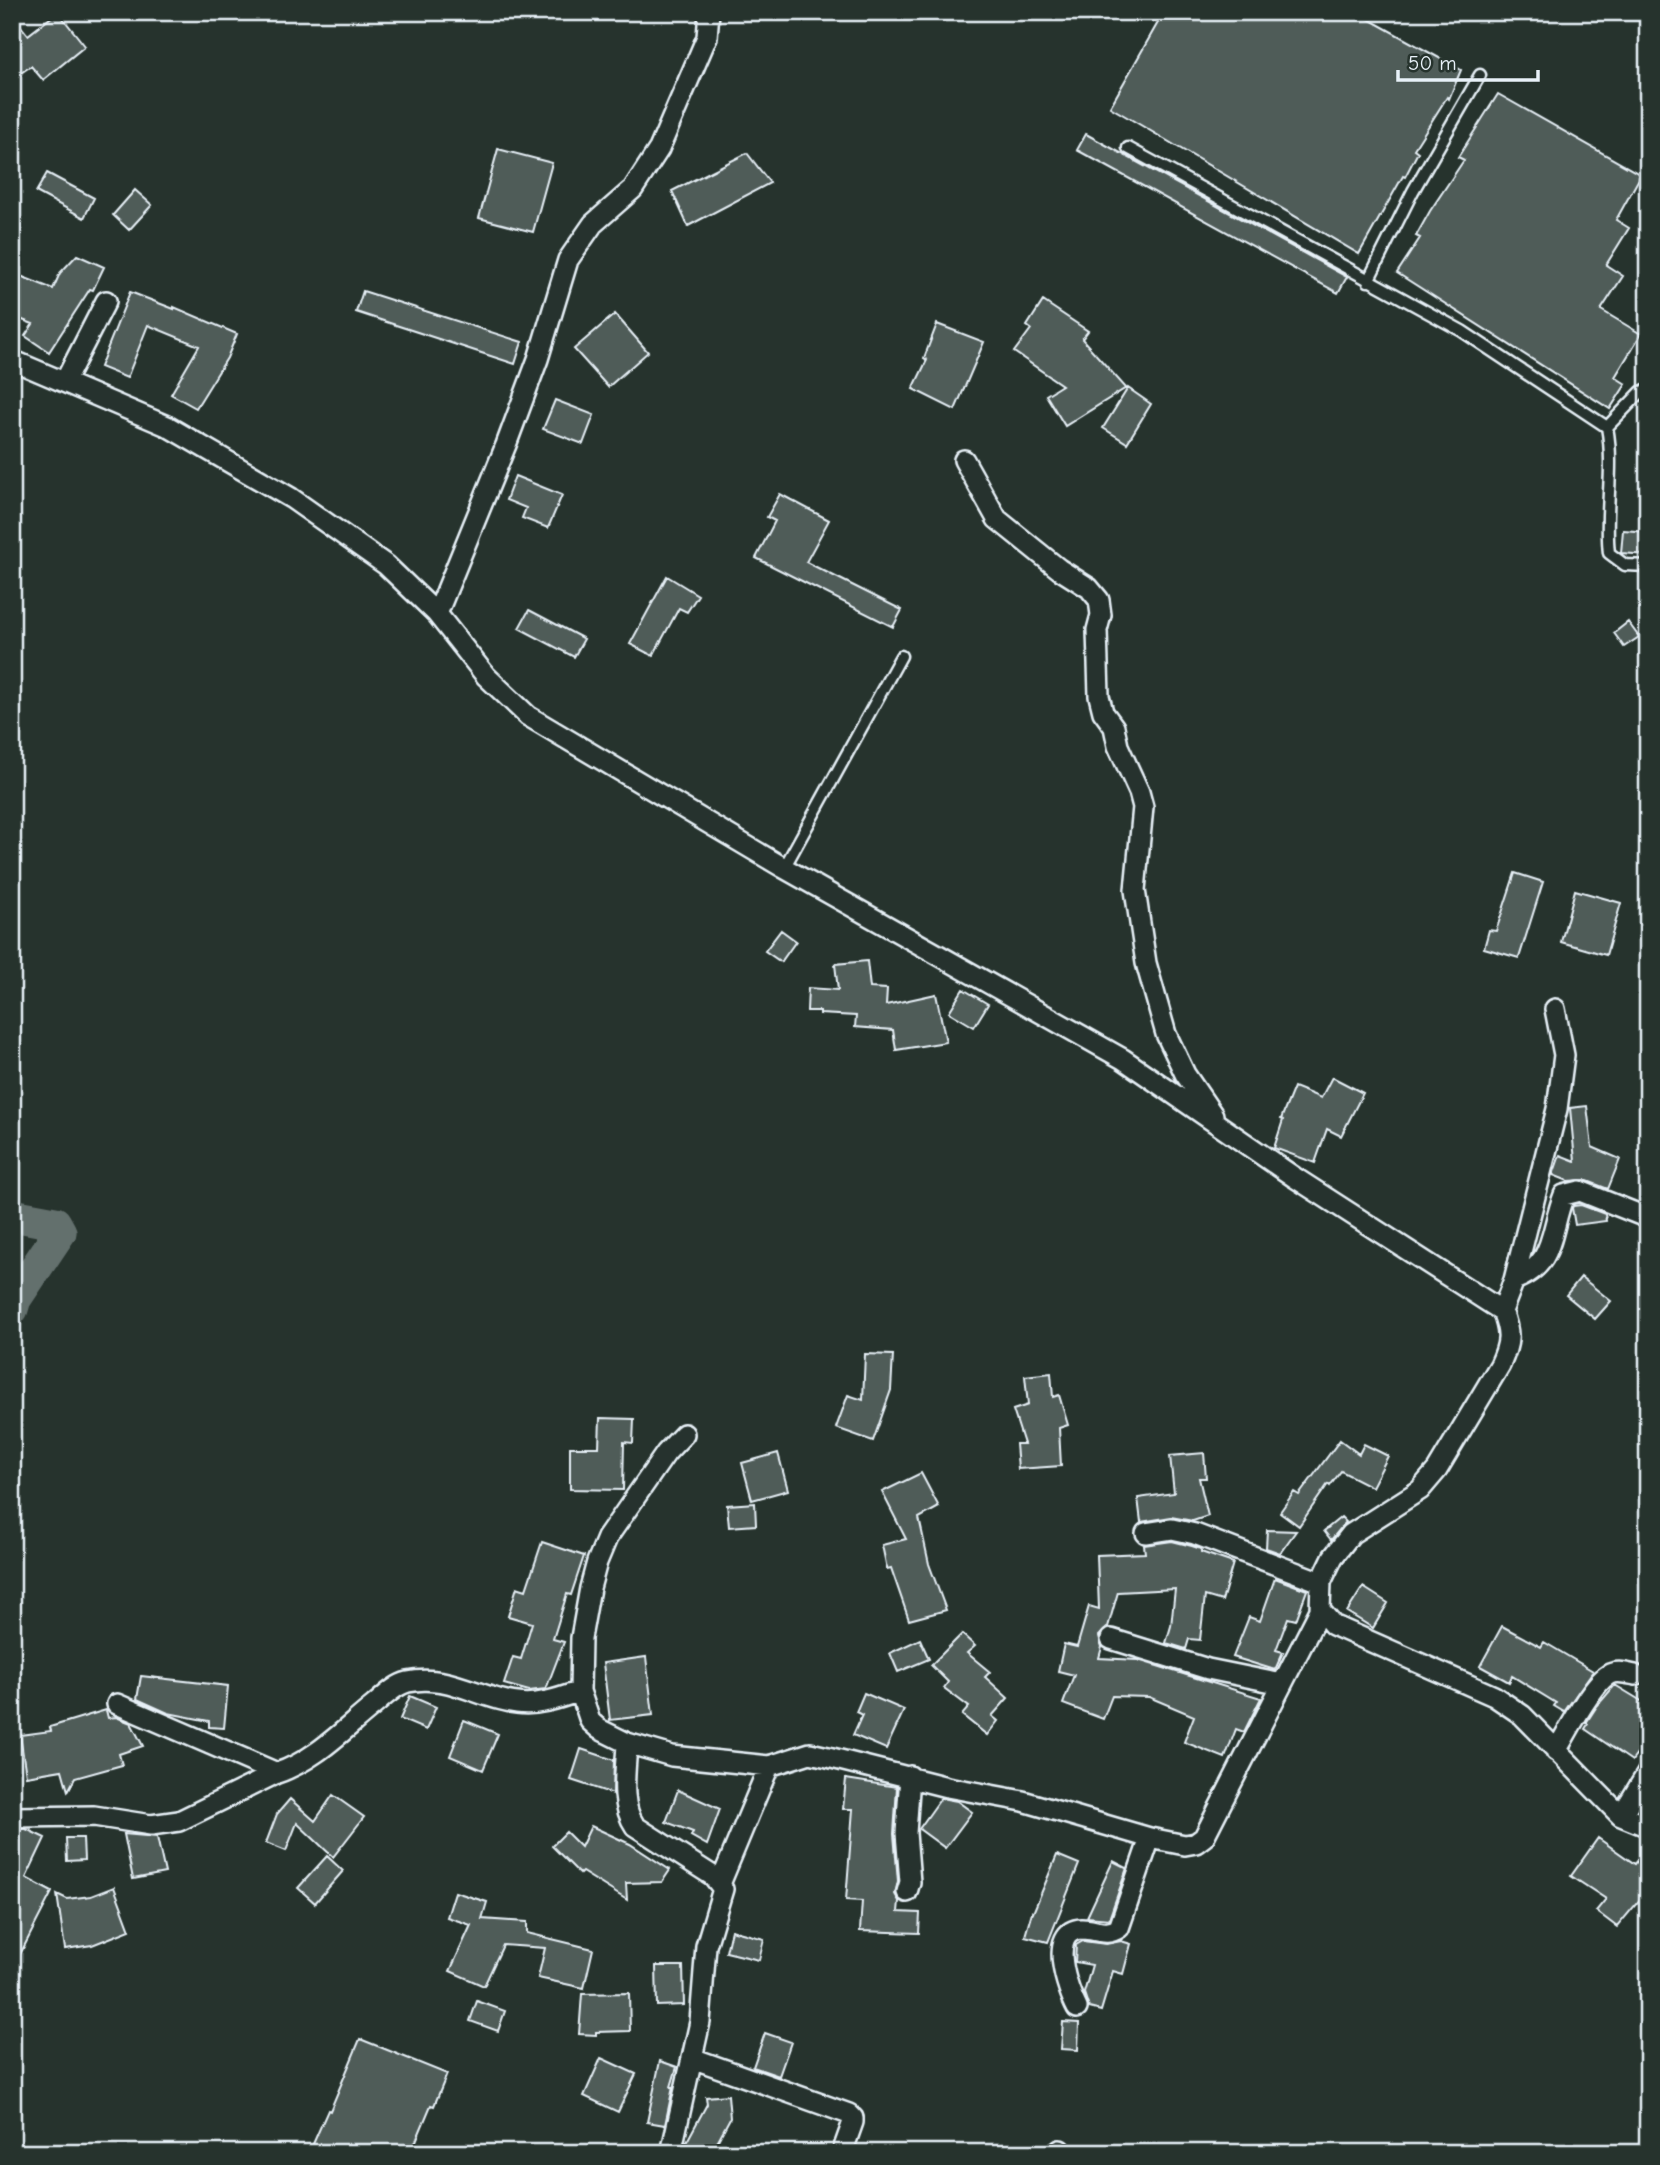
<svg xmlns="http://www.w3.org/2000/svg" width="1660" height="2165" font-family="'Comic Neue',sans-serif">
<rect width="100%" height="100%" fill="#26332d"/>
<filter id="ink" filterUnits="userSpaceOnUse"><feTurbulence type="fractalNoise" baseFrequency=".0143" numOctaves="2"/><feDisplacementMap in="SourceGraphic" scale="14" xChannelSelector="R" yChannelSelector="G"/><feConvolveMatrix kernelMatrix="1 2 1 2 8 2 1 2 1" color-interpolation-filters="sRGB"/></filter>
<g filter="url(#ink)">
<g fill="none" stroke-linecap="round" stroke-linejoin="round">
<path stroke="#636f6d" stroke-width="33" d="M12 1215 55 1223 60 1232 15 1299 12 1309"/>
</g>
<path fill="#505c59" stroke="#e8f1f8" stroke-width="2" d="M58 12 85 46 43 80 31 66 12 79V15L28 35Z
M1164 12H1356L1461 70 1449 99 1447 97 1414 149 1418 152 1405 177 1403 176 1359 254 1110 107Z
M1498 94 1641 175 1616 220 1629 228 1606 265 1623 276 1601 310 1641 334 1615 377 1626 384 1610 409 1397 273 1420 238 1416 236 1430 211 1464 160 1458 157Z
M1086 134 1347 277 1338 293 1077 150Z
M498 149 552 163 533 232 479 218Z
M747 153 770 183 688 226 672 191Z
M47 173 94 198 84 218 36 192Z
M135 190 152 205 129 230 113 215Z
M77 255 104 267 93 290 90 289 49 352 25 336 33 324 12 316V289L18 275 53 289 60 273Z
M363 291 522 342 515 364 356 312Z
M130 292 174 309V307L237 334 227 358 196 408 171 394 199 346 148 325 127 378 100 367Z
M1043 301 1088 331 1082 339 1126 388 1065 426 1046 395 1062 385 1014 352 1031 329 1027 326Z
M615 314 648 352 608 387 574 349Z
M937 324 984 342 955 410 913 389 927 360 924 358Z
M1128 388 1151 404 1127 443 1103 428Z
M555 400 594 415 583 444 543 429Z
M515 476 562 495 548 528 522 518 526 508 506 500Z
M780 494 829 520 806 562 902 610 893 627 756 558 775 521 767 517Z
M1623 530 1648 532V555L1621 553Z
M667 576 698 595 687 612 679 608 653 656 630 644Z
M529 610 584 639 574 657 519 628Z
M1628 622 1639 637 1624 647 1614 633Z
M1515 873 1543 882 1519 958 1484 948 1489 930 1496 931Z
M1575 890 1621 903 1606 955 1561 942Z
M781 930 796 941 781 962 765 951Z
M867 961 870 988 887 989 886 1005 936 994 946 1042 896 1050 893 1030 855 1027 856 1016 820 1014V1011H807L808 988 838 990 835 964Z
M963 989 988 1004 974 1027 949 1012Z
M1332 1077 1363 1093 1341 1136 1327 1129 1315 1163 1274 1148 1283 1120 1281 1119 1294 1087 1321 1098Z
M1587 1106 1592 1147 1620 1159 1608 1189 1585 1180 1568 1181 1553 1175 1560 1155 1575 1161 1570 1108Z
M1581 1205 1605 1214 1606 1221 1575 1225 1572 1208 1573 1206Z
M1581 1277 1611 1301 1595 1319 1566 1295Z
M865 1354 893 1355 891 1390 873 1441 836 1428 848 1395 863 1400Z
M1051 1373 1053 1397 1059 1395 1068 1425 1059 1428 1061 1466 1018 1469 1016 1444H1024L1013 1410 1028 1405 1025 1376Z
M600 1418 634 1419 633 1443 624 1442 623 1490 570 1489V1447H599Z
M1340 1440 1359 1454 1364 1444 1388 1456 1372 1487 1341 1471 1330 1486 1328 1484 1299 1526 1280 1512 1294 1492 1299 1495Z
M778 1453 788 1490 752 1500 742 1463Z
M1204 1453 1206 1478H1199L1208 1516 1193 1521 1171 1517 1141 1522 1138 1498 1174 1493 1170 1456Z
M921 1473 939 1507 919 1518 929 1564 946 1610 909 1620 891 1568 887 1569 882 1545 906 1539 882 1492Z
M755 1503 756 1525 729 1527 727 1505Z
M1341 1517 1346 1522 1331 1540 1324 1531Z
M1267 1530 1296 1531 1280 1553 1266 1548Z
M1172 1541 1192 1546 1201 1549V1552L1233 1563 1222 1601 1205 1596 1200 1640 1189 1639 1186 1649 1166 1643 1171 1626 1175 1589 1118 1592 1108 1627 1099 1636 1102 1647 1099 1658 1138 1660 1261 1698 1244 1732 1236 1729 1225 1758 1184 1742 1194 1716 1149 1697 1112 1696 1103 1719 1063 1704 1074 1675 1058 1671 1064 1644 1077 1647 1089 1606 1099 1609 1097 1555 1145 1553 1144 1545Z
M542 1542 584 1556 571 1595 567 1594 553 1639 564 1642 546 1689 529 1691 504 1684 513 1657 521 1659 532 1623 508 1616 517 1587 526 1590Z
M1275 1578 1307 1590 1296 1620 1288 1618 1276 1650 1283 1652 1275 1670 1233 1657 1249 1617 1260 1621Z
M1363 1587 1388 1603 1373 1628 1347 1612Z
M1502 1626 1541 1647 1544 1642 1593 1671 1564 1712 1554 1706 1556 1703 1512 1676 1509 1682 1480 1666Z
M962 1634 975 1646 967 1653 990 1672 985 1677 1008 1698 992 1716 998 1721 987 1735 962 1715 969 1707 944 1688 948 1682 931 1665Z
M920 1639 929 1659 898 1672 890 1653Z
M646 1657 653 1715 610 1720 603 1663Z
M141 1676 228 1686 224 1728 209 1727V1721L168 1713 137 1699Z
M1615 1685 1648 1705V1739L1632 1761 1585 1729 1588 1724 1586 1723 1597 1706Z
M864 1693 904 1710 886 1749 853 1735 862 1715 856 1712Z
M410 1696 436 1707 426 1730 400 1719Z
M106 1710 108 1718 116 1717 131 1723 143 1746 119 1754 122 1765 75 1778 68 1791 62 1770 26 1776 20 1735 51 1731 50 1727Z
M464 1720 498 1734 483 1770 450 1756Z
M581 1749 614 1760 613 1794 571 1780Z
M846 1779 897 1787 894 1834 898 1881 895 1894 899 1901 898 1912 920 1913 919 1933 860 1931 862 1901 846 1900 853 1809H843Z
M678 1790 720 1809 707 1845 691 1836 693 1832 666 1822Z
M333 1795 364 1817 333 1857 297 1823 286 1851 266 1843 277 1814 290 1799 315 1821Z
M941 1798 957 1801 972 1812 945 1848 919 1829Z
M591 1826 630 1844 670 1870 662 1882 626 1883 627 1900 582 1872 580 1874 552 1846 566 1832 581 1847Z
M15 1829H26L45 1838 26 1878 52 1892 12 1970V1836Z
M124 1834 157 1837 165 1873 133 1879Z
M66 1838H83L84 1860 67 1861Z
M1598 1838 1635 1864 1638 1860 1648 1868V1890L1617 1927 1596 1911 1606 1899 1571 1876Z
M1057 1855 1079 1864 1048 1942 1025 1936 1032 1912 1033 1913Z
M327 1856 343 1871 315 1903 298 1888Z
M1113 1861 1127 1868 1109 1919 1087 1917Z
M114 1887 130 1930 92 1945 65 1949 57 1894 67 1899 91 1896Z
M455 1892 487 1902 482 1919 527 1922V1933L593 1949 584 1988 538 1978 545 1948 503 1945 484 1986 450 1971 471 1925 447 1917Z
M731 1930 764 1939 759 1960 726 1952Z
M1083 1941 1106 1944 1121 1941 1131 1944 1123 1974 1113 1971 1101 2011 1089 2008 1084 1993 1092 1965 1075 1962 1076 1945Z
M656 1966H683L684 2005 657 2006Z
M629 1993 630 2031 596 2032V2035L579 2034 582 1994Z
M477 2001 505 2011 498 2031 470 2021Z
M1063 2022 1079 2023 1078 2050 1061 2049Z
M765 2033 791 2042 779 2076 753 2067Z
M360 2039 447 2074 434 2106 431 2105 411 2153H309L328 2110 330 2111Z
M601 2058 636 2074 618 2112 584 2096Z
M660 2061 677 2067 671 2087H673L665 2125 647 2122Z
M728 2095 730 2118 711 2153H684L686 2143 707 2104 706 2097Z"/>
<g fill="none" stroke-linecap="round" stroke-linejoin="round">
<defs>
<path id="service" d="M1128 148 1462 331 1607 427C1615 469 1604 511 1609 553L1625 565 1648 566
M1368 281 1413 191 1480 75
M1607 427 1641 392 1648 389
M784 868 901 656"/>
<path id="minor" d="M12 360 167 426 291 498 386 565 437 614 486 676 528 716 784 868 1123 1059 1294 1177 1502 1311C1511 1334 1510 1343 1500 1365L1437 1470 1420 1490 1351 1534 1333 1557 1321 1582 1320 1610 1204 1837 1196 1843 1185 1845 1150 1838 1023 1801 947 1787 828 1757 810 1753 769 1766 672 1756 627 1743 599 1729 590 1721 580 1691 581 1638 590 1588 597 1562 607 1538 666 1453 684 1434
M65 381 106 301
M964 460 997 519 1059 569 1089 588 1099 600 1101 615 1097 630 1099 696 1103 712 1114 727 1118 746 1139 792 1143 807 1135 890 1146 963 1166 1034 1185 1074 1213 1115
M437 614 506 445 538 359 568 260 593 224 633 189 659 149 707 37 709 12
M1514 1280C1556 1264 1549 1233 1564 1195L1580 1191 1648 1218
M1502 1311 1514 1280 1557 1109 1564 1055 1555 1009
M1146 1533 1172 1529 1195 1534 1321 1582
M1320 1610 1333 1625 1494 1696 1522 1715 1621 1816 1648 1827
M1111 1639 1208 1669 1282 1684
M117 1704 277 1773C314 1761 343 1730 373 1706 384 1697 395 1685 408 1682 448 1673 480 1699 517 1703 539 1706 560 1698 580 1691
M627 1743C626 1770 619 1803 635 1826L713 1876 723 1889 706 1946 700 2022 671 2153
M1556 1751C1567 1733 1591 1685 1608 1675 1616 1670 1626 1673 1635 1675
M1621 1816 1648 1772
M12 1817 94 1816 151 1825 179 1821 277 1773
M720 1884 769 1766
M907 1892 910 1882 906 1833 910 1776
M1077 2008C1068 1991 1046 1930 1082 1929 1096 1929 1106 1937 1119 1928L1150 1838
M692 2058 849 2114 853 2118V2122L842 2153
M1059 2153 1060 2150"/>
</defs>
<use href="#service" stroke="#e8f1f8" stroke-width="15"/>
<use href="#minor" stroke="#e8f1f8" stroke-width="24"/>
<use href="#service" stroke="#26332d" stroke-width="10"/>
<use href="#minor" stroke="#26332d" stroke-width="19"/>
</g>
</g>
<rect width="1660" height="2165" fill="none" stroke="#26332d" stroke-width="42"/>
<rect x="21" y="21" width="1618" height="2123" fill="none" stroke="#e8f1f8" stroke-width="2.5" filter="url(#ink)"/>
<path d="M1398 70v10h140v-10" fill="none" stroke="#e8f1f8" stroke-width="3.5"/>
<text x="1408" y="70" font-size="21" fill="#e8f1f8" stroke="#26332d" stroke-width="5" paint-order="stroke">50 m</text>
</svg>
